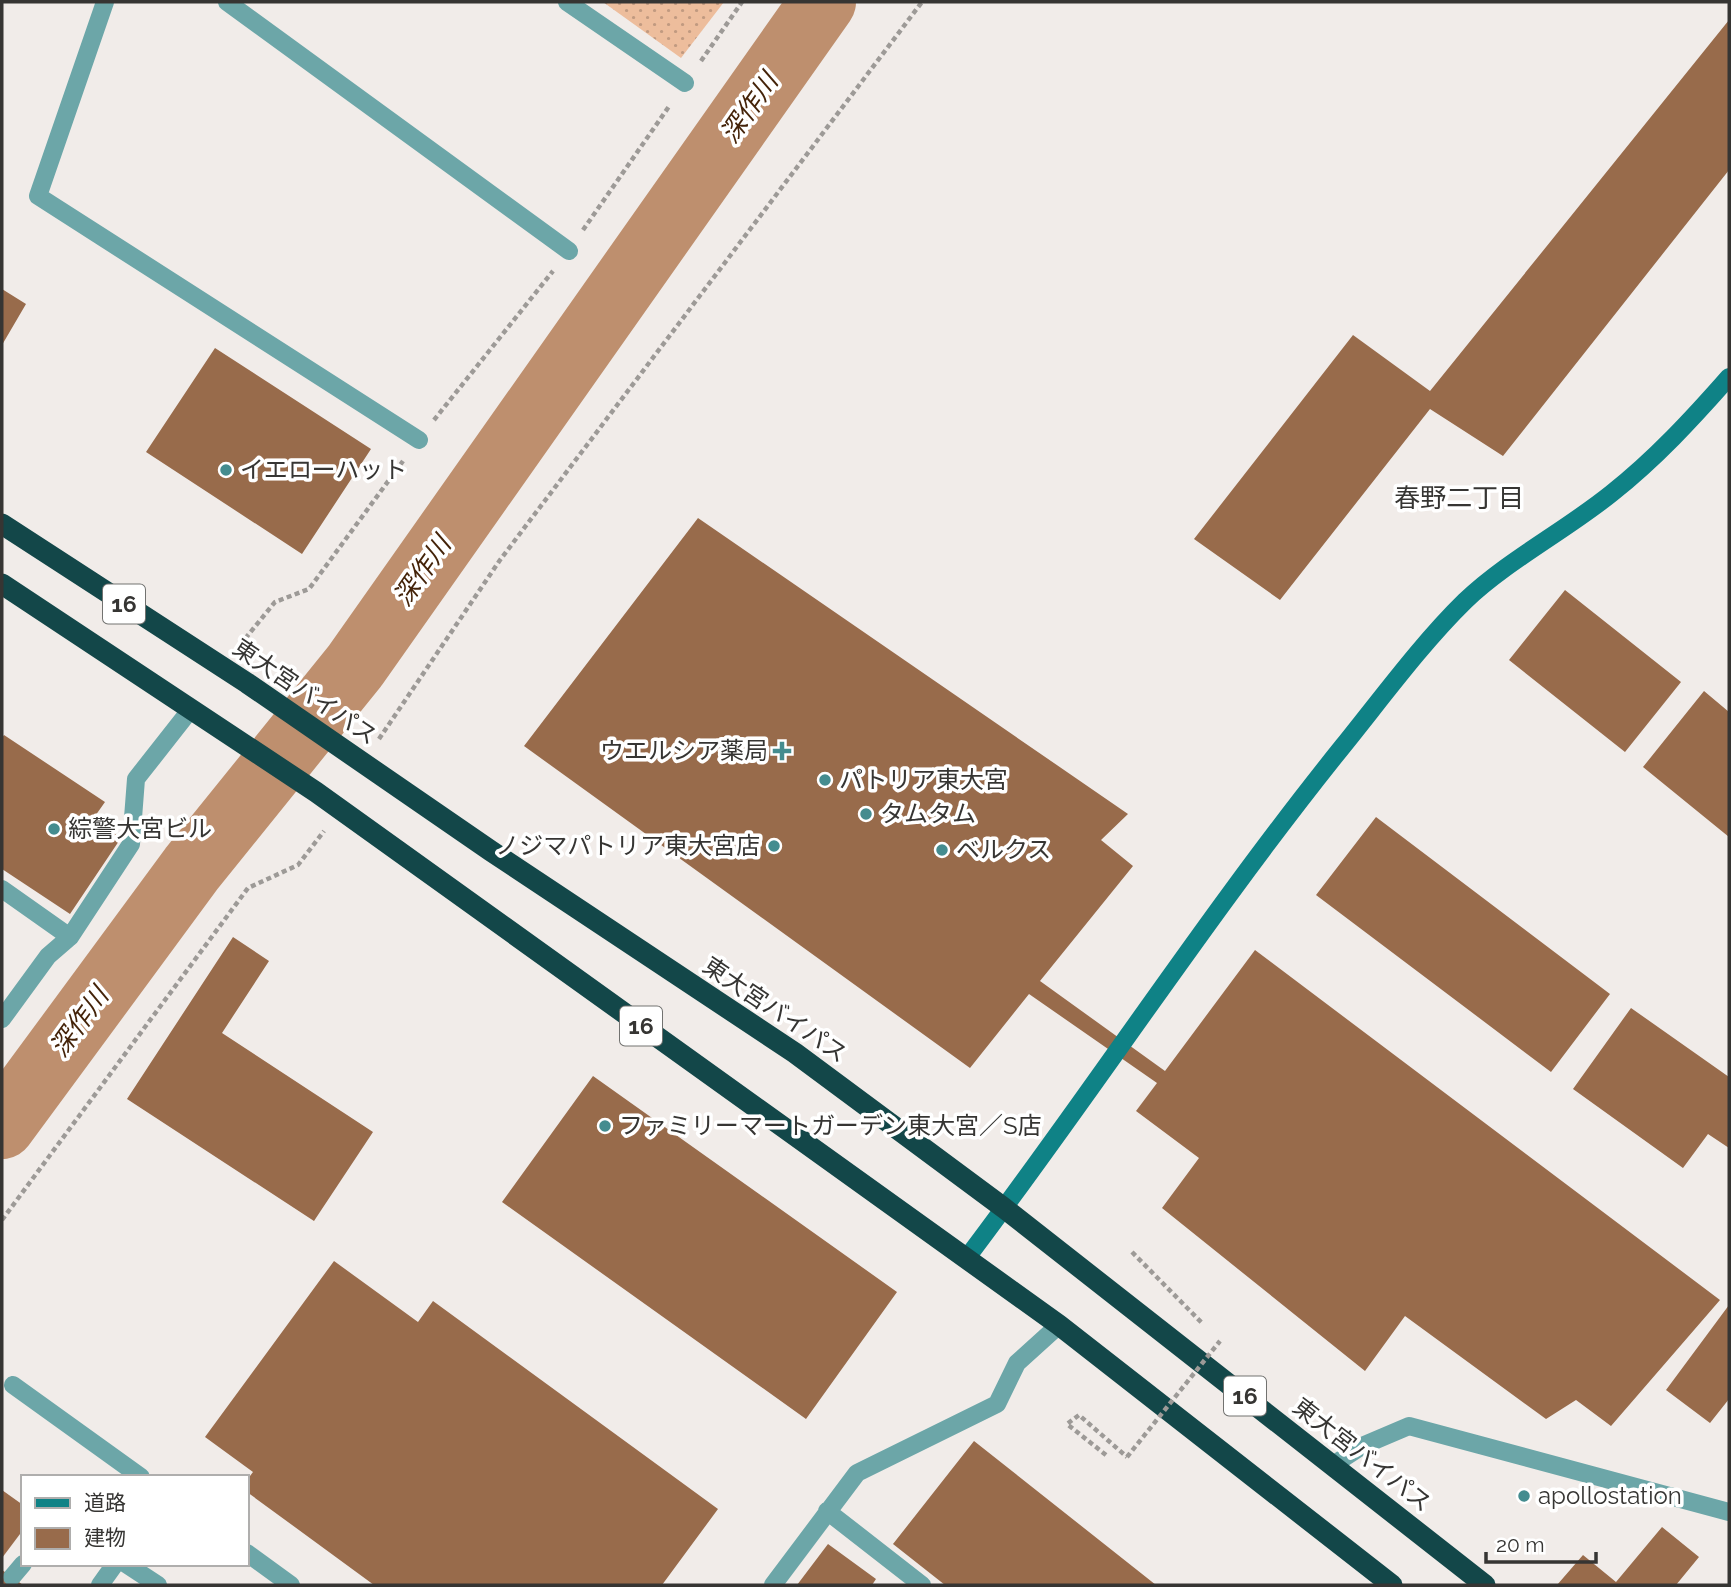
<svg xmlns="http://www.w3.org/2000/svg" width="1731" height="1587" font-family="Raleway,'Noto Sans JP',sans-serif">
<defs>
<pattern id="grass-dots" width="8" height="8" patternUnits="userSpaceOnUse" patternTransform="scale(1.75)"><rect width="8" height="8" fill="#edbd9c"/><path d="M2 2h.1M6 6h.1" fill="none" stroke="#c19a80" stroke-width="1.8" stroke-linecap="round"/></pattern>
</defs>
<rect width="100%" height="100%" fill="#f1ece9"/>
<path fill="url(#grass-dots)" d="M603 2H724L681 58Z"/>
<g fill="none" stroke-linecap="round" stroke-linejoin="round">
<path stroke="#be8f6e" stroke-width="66" d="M2 1126 192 868 355 666 823 2"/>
</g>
<path fill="#986b4b" d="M1729 20V170L1503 456 1430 409 1280 600 1194 539 1353 335 1430 391Z
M2 289 26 304 2 345Z
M215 348 371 449 302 554 146 452Z
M698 518 1128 814 1101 840 1133 866 1040 981 1165 1071 1255 950 1720 1300 1611 1426 1576 1400 1546 1419 1405 1316 1365 1371 1162 1208 1199 1158 1136 1111 1157 1083 1029 994 970 1068 524 746Z
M1565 590 1681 682 1625 752 1509 660Z
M1704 691 1729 712V837L1643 767Z
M4 735 105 802 93 819 121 838 70 914 2 869V738Z
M1376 817 1610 994 1551 1072 1316 895Z
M233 937 269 961 222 1033 373 1132 314 1221 127 1099Z
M1631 1008 1729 1077V1148L1708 1134 1683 1168 1573 1089Z
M593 1076 897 1292 806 1419 502 1202Z
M334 1261 418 1322 433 1301 718 1509 662 1585H374L247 1492V1480L253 1472 205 1437Z
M1729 1305V1399L1710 1423 1666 1390Z
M974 1441 1156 1585H945L893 1544Z
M2 1490 23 1505V1530L2 1558Z
M1662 1527 1699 1557 1676 1585H1557L1583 1555 1616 1582Z
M828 1544 876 1579 872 1585H797Z
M2 1570 12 1577 23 1585H2Z"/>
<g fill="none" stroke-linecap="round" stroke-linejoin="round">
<path stroke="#9d9a97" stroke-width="4.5" stroke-dasharray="5 3.5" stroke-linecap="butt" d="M701 61 742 2
M583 230 670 105
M434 420 553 271
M240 645 275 602 309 589 403 461
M379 739 500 560 922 2
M2 1220 248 888 298 865 324 831
M1132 1252 1203 1324
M1106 1455 1067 1424 1079 1415 1127 1457"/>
<path stroke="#6ca6a8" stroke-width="18" d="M126 1564 158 1585
M12 1577 23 1564
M100 1585 115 1564"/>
<path stroke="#6ca6a8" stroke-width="18" d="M105 2 38 196 419 440
M227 2 569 251
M567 2 685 83
M2 889 70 937
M2 1019 48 956 70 937 131 844 136 779 191 709
M13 1385 141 1477
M1333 1465 1362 1446 1409 1426 1729 1512
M827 1511 922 1585
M247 1553 291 1585
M773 1585 857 1473 997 1404 1017 1363 1059 1325"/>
<path stroke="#0f8286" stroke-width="18" d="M966 1259C1094 1090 1210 911 1343 746 1381 699 1422 643 1465 601 1508 560 1565 531 1612 493 1655 459 1693 418 1729 377"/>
<path stroke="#134749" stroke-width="21" d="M2 524 247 683 491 851 795 1053 1004 1208 1485 1585
M2 584 316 792 1059 1325 1392 1585"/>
<path stroke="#9d9a97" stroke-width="4.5" stroke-dasharray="5 3.5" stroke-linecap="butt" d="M1127 1457 1220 1341"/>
</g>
<g fill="#448c8f" stroke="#fff" stroke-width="2.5">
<circle cx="226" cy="470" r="7"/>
<path d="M778.5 740.5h7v7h7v7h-7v7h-7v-7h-7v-7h7z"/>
<circle cx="825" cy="780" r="7"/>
<circle cx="866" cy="814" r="7"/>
<circle cx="54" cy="829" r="7"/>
<circle cx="774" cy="846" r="7"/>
<circle cx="942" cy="850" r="7"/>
<circle cx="605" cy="1126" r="7"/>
<circle cx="1524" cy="1496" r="7"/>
</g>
<g text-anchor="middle" stroke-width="7" stroke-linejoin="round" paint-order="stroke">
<g fill="#fff" stroke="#727270" stroke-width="2">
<rect x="103" y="584.5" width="42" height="39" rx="5"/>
<rect x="620" y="1006.5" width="42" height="39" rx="5"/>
<rect x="1224" y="1376.5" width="42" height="39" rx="5"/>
</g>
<g font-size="23" font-weight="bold" fill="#363533">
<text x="124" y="612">16</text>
<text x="641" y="1034">16</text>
<text x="1245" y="1404">16</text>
</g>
<g font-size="24" fill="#363533" stroke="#fff" text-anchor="start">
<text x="240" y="478">イエローハット</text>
<text x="768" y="759" text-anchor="end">ウエルシア薬局</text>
<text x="839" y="788">パトリア東大宮</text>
<text x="880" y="822">タムタム</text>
<text x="68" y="837">綜警大宮ビル</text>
<text x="760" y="854" text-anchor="end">ノジマパトリア東大宮店</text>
<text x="956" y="858">ベルクス</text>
<text x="619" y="1134">ファミリーマートガーデン東大宮／S店</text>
<text x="1538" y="1504">apollostation</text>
</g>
<g font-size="24" fill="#363533" stroke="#fff">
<text transform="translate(305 692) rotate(34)" y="8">東大宮バイパス</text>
<text transform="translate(775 1010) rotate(34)" y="8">東大宮バイパス</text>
<text transform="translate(1362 1455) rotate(38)" y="8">東大宮バイパス</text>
</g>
<g font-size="26" font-style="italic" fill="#442309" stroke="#fff">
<text transform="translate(749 108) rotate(-55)" y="9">深作川</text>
<text transform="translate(422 571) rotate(-55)" y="9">深作川</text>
<text transform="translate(79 1022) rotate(-54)" y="9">深作川</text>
</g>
<g font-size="26" fill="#363533" stroke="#fff">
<text x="1459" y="507">春野二丁目</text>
</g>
</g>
<rect width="1731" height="1587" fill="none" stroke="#363533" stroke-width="7"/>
<rect x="21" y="1475" width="228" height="91" fill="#ffffff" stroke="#afaead" stroke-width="2"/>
<rect x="35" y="1498" width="35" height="10" fill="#0f8286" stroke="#afaead" stroke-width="2"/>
<text x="84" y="1510" font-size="21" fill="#363533">道路</text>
<rect x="35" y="1528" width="35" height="21" fill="#986b4b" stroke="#afaead" stroke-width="2"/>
<text x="84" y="1545" font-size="21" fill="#363533">建物</text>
<path d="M1486 1552v10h110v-10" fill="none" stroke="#363533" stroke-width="3.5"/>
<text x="1496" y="1552" font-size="21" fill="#363533" stroke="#ffffff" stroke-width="5" paint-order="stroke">20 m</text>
</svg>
